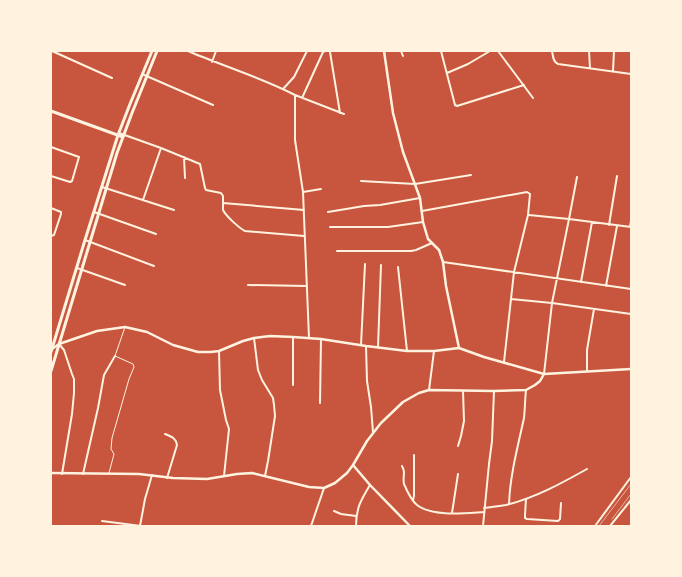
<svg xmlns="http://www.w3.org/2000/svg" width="682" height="577" font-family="Merriweather,serif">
<rect width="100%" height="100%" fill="#c8553d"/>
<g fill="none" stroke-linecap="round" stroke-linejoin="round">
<path stroke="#fff3e0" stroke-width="1" d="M109 473 114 454 111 449 112 438 129 379 134 367 133 364 115 356 125 327"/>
<path stroke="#fff3e0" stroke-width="2" d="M52 51 112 78
M188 51C223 66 260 77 295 95V140L303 192 309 338
M329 51 330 52 340 113
M401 51 403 56
M441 51 455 105 457 106 524 85
M498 51 533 98
M552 51C553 56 553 62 558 64L631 74
M589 51 590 68
M212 62 216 51
M613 71 614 51
M447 73 468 64 490 51
M142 74 213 105
M283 89 294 77 307 51
M295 95 344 114
M302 98 323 52 325 51
M119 133 161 148 200 164 205 188 206 190 221 193 223 196V203L304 210
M51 147 79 157 72 181 70 182 51 176
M184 157 185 178
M361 181 415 184 471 175
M102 187 174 210
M303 192 321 189
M143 200 161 148
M223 203C223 205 223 208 223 210 226 216 239 228 245 231L304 236
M51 208 61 212V214L54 235 51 236
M422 211 527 192 530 194 528 215 514 272 504 362
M94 212 156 234
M328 212 364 206 380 205 420 198
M529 215 569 219 631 227
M609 225 617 176
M330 227H388L423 222
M630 227 631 221
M85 240 154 266
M337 251H411L416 250 432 243
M443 262 631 289
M398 267 407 351
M77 268 125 285
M581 282 592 222
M248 285 307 286
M606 286 617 226
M511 299 552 303 631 314
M254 338 258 370 262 380 273 398 274 405 275 416 268 461 265 476
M59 344 64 350 72 374 74 379V393L72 414 62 474
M361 345 365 264
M366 346 367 381 371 407 373 432
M378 347 381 265
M219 351 220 390 226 420 229 429 224 476
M587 371V350L594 309
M544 374 552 303 569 219 577 177
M293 385V337
M429 390 434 351
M320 403 321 339
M165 434C172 437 176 438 177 445L167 478
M458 446 461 436 464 421 463 391
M402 466C403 468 404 470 404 472 404 476 403 480 404 484 407 491 412 501 417 505 432 517 466 513 484 512
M83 474 98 408 104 375 115 356
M526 499 525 515V518L527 519 558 521 560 519 561 503
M413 500 414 496V455
M509 504C510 475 518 446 524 418 525 409 525 399 526 390
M484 508C492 507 499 506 506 505 535 498 562 483 587 469
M334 511 341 514 356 516
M452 513 458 474
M102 521 141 526
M140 526 145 499 152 475
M311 526 324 488
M356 526C356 508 361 500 370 485
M483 526 489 464 492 441 494 391
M595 526 631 477
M610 526 631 500"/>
<path stroke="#fff3e0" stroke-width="2.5" d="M384 51 393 113 403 152 420 198 423 222 428 239 439 250 443 262 446 286 459 348
M52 349 59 344 97 331 125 327 147 332 173 345 198 352H211L219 351 243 341 254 338 270 336 293 337 321 339 366 346 407 351H434L459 348 484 357 544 374 631 369
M353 465 370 485 410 526
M51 473 139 474 173 478 207 479 237 474 252 473 309 487 324 488 335 483 347 473 353 465 367 441 381 423 403 402 419 393 429 390 494 391 526 390 535 385 540 381 544 374"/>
<path stroke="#fff3e0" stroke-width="3" d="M51 111 123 137"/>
<path stroke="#fff3e0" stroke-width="3" d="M51 352 85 240 118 135 130 104 152 51
M51 371 117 153 132 113 157 51"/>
<path stroke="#e9b49f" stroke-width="1" d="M612 519 631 494
M599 526 631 484"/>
</g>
<rect width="682" height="577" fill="none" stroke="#fff3e0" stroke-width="104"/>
</svg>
